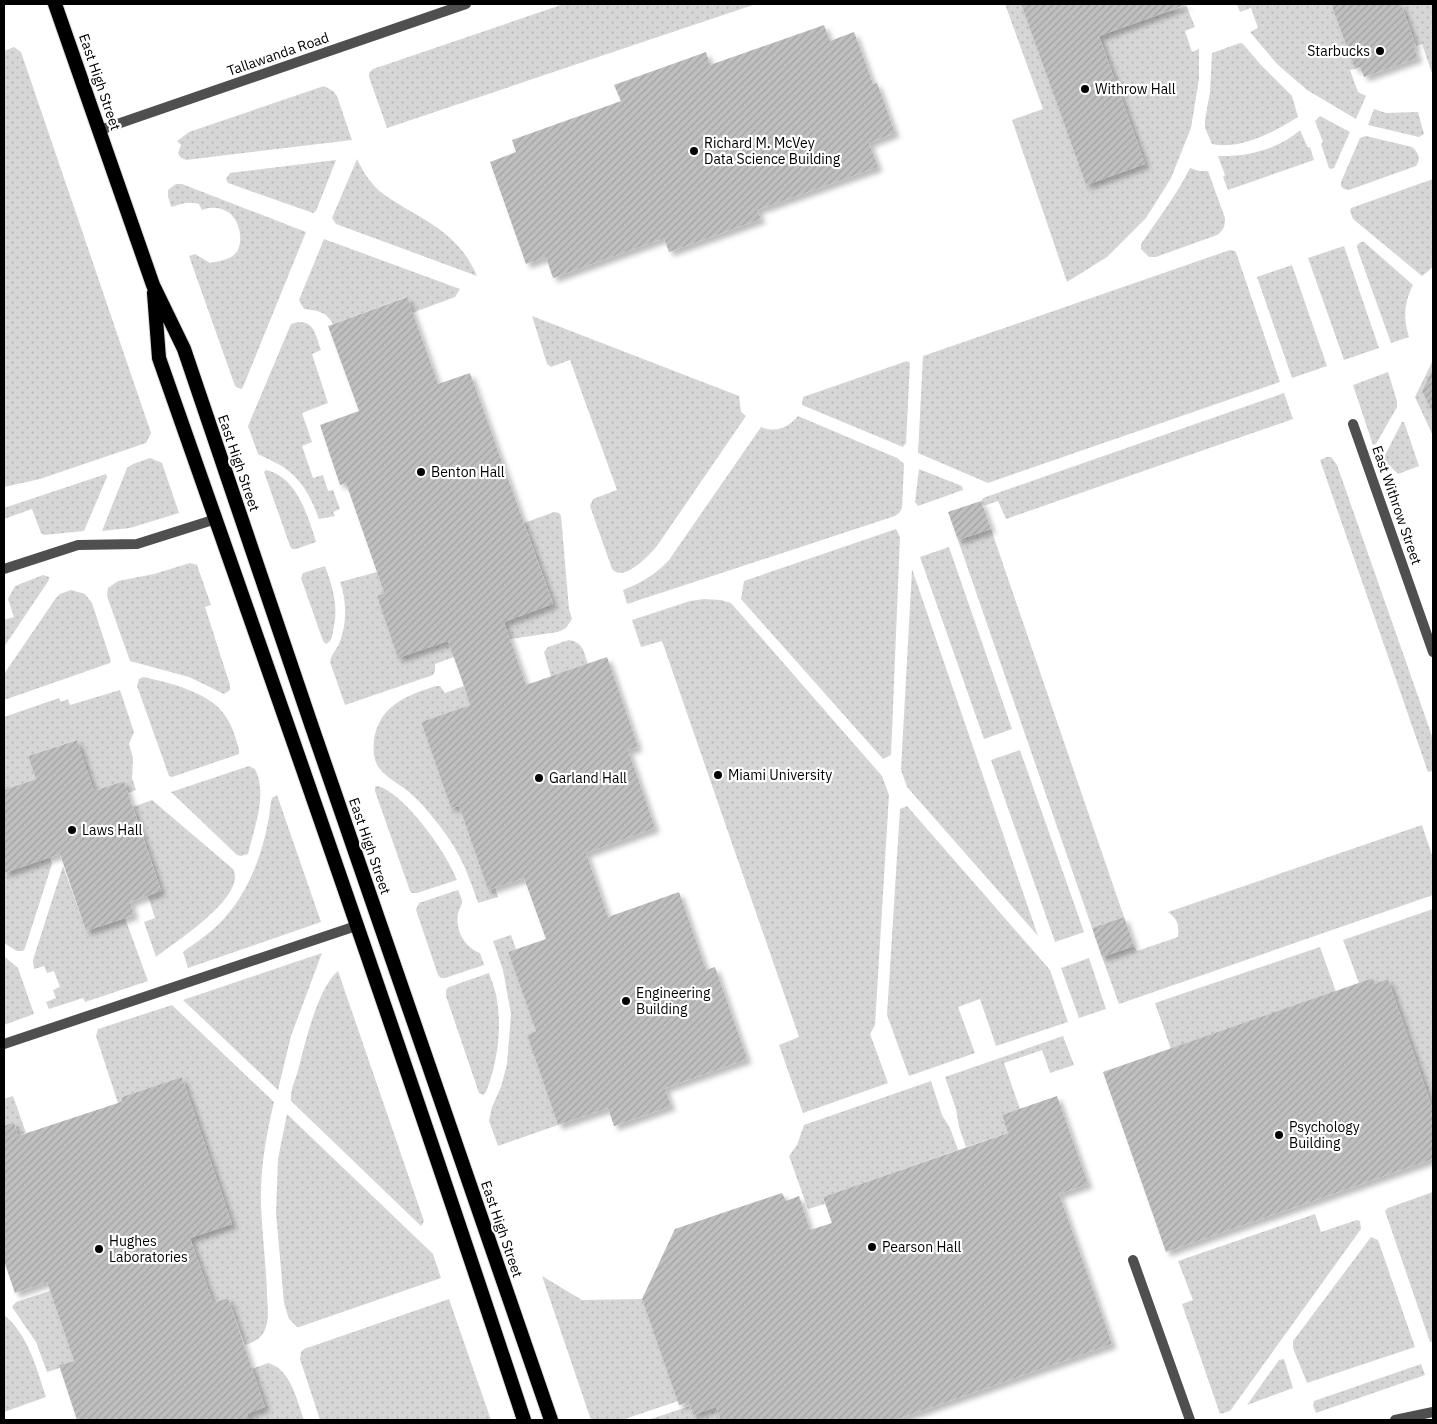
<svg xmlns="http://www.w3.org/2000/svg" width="1437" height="1424" font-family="'IBM Plex Sans',sans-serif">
<defs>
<pattern id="grass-dots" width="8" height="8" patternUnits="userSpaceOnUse" patternTransform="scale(1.25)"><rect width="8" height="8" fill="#d6d6d6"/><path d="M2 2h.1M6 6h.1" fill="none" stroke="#b6b6b6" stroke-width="1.8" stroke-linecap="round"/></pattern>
<pattern id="building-hatch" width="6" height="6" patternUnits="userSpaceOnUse" patternTransform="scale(1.25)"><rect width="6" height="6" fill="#bfbfbf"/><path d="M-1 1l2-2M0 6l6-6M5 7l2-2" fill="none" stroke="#a2a2a2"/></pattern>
<filter id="shadow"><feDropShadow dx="4.5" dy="4.5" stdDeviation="2.5" flood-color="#0004"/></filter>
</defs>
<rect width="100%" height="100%" fill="#fff"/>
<path fill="url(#grass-dots)" d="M564 4H756L387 128 369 77V73L373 69Z
M1005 4H1021L1086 185 1145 164 1099 36 1186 5 1195 27 1185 31 1192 52 1199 49V79L1191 128 1171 178 1146 218 1107 257 1067 282 1012 120 1043 109Z
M1237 4H1331L1355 69 1350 70 1358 92 1366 96 1356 119 1307 90 1277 64 1250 32 1258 28 1251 8 1240 12Z
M1401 4H1433V76L1422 44 1416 46Z
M1240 43 1243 44 1261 65 1292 96 1298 117C1274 132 1241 150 1212 144L1205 128V120L1210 92 1212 53Z
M14 47 21 52 151 433 146 443 40 479 4 487V51Z
M324 86 333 91 337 96 352 140 186 160 180 157 178 153 181 145 177 141 189 132Z
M1374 109 1386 113 1418 112 1424 134 1419 137 1368 125Z
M1320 116 1350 132 1334 168 1331 169 1329 168 1321 144 1323 142 1315 121Z
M1300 130 1308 148 1310 147 1314 160 1228 190 1223 177 1225 175 1218 156C1246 157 1279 149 1300 130Z
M1366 136 1412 147C1419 153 1421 159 1416 166L1349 190 1344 189 1341 186V182L1360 138Z
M357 159C361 167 365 175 371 182 380 194 393 200 405 208 437 226 462 241 477 276L336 224 332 218Z
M336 160 316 211 313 213 228 183 226 179 230 173Z
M1190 168 1199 171H1208L1225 218C1225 226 1224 230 1217 235L1156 257H1149L1141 249V244C1158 219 1176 196 1190 168Z
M1433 179V267L1422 276 1353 219 1350 211 1351 208Z
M176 184H182L306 232 243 387 241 389 235 386 189 256 195 254 210 263C219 261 230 260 236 253 245 241 239 217 226 211 218 207 210 207 202 210L199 204C189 201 181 204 171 207L168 196V190Z
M324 239 460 289 455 297 412 313 406 297 333 324C326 311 318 311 304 309L299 300Z
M1361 242H1364L1413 285C1404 303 1403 318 1409 337L1391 343 1358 251 1357 245Z
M1344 246 1379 348 1344 360 1308 258Z
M1230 250 1235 251 1237 255 1280 382 988 483 918 453 923 356Z
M1292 265 1327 366 1292 378 1257 277Z
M532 316 739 396 741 412 746 416 657 546C649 555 624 583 612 569L590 506 593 499 617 490 570 360 551 367 547 364Z
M298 322C315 321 316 337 321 350L312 354 328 403 302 413 312 442 302 446 313 478 323 475 328 491 333 490 340 509 333 512 335 516 319 519C312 500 303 481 286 469 278 463 267 459 258 454L248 426 291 324Z
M907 361 910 363 906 443 903 447 802 405 803 397Z
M1432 362 1433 363V368L1422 391 1433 414V436L1415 397Z
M1388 372 1397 401V407L1376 444 1373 445 1353 385Z
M1284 393 1293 419 1006 519 998 501 983 506 981 501 983 498Z
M798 416 897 458 904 464 902 508 899 513 895 516 627 604 623 590C641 583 655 575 669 560L761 427C776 433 788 428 798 416Z
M1402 422H1404L1419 466 1398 474 1383 459Z
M1327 457H1331L1337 465 1433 739V771L1428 772 1320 460Z
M150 458 162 463 179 513 130 528 102 531 127 468 133 464Z
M919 469 962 486 963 490 918 506 915 502Z
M266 470C297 477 308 516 316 542L296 549H292L290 546 264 472Z
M106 474 107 477 84 531 44 535 41 533 32 509 4 519V508Z
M554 512 559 513 561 516 569 609 572 619 566 628 558 632 510 639 504 622 553 603 524 523Z
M896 529 900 537 891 755 883 759 741 599 744 581Z
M991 529 1124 917 1092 928 958 540Z
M949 547 1012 729 984 739 920 557Z
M190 563 197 565 211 605 205 607 230 685V690L224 694 189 677 130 661 108 599 107 594 108 588 118 581 154 574Z
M325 566C333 588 339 607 333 631 332 637 332 641 326 644L323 641 301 578 303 573Z
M912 569 1038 936 907 787 901 770Z
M377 572 384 593 377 596 398 657 448 641 454 657 435 664V671L433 675 345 705 330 662C331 655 336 650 339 644 347 625 347 601 340 582Z
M43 575 49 577V580L4 647V620L14 617 8 599 15 586Z
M71 590 85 594 92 603 111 661 110 663 4 700V674L56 598 60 594Z
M704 599 721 600 731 603 882 776 889 795 875 1025 870 1034 888 1083 803 1113 779 1045 799 1037 662 641 641 647 632 620 690 601Z
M569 640C583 642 584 652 588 664L551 677 544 652 548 647Z
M143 677C168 682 212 693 226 717 233 727 236 739 239 750V754L172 777 169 776 137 686 139 679Z
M436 686H440L445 693 464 686 470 705 421 722 451 808 459 806 488 890 495 888 498 897 478 903C469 876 460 852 442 829 432 816 421 802 409 792 399 784 387 778 379 768 373 760 373 749 374 739 381 704 406 696 436 686Z
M120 690 134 732 129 744 133 758 132 778 136 790 128 793 124 781 94 791 76 740 28 756 36 779 4 790V717L59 698 61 702 68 699 70 705Z
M1020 750 1084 932 1055 942 991 760Z
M249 766 255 769C268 794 254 828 248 854L241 856 237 855 171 792Z
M378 786C405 794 447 853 457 880L417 893H412L410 891 375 791V787Z
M277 795 321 922 188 968 183 952C198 941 215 930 227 915 250 888 263 852 269 817 270 811 270 804 272 798Z
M152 800 233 869C248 896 174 943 156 957L144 922 155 918 148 896 161 890 133 807Z
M907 806 1050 970 1068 1022 996 1046 980 999 958 1007 975 1053 909 1076 887 1015 900 809Z
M1422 825 1433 858V895L1119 1004 1102 957 1134 946 1137 951 1178 937C1179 924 1178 920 1168 912Z
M50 857 52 864 25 948 23 951H17L4 943V873Z
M63 866 86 931 125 918 148 981 85 1002 83 998 49 1009 46 1002 56 998 53 990 60 987 54 971 47 973 44 966 34 969 33 960Z
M458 890C459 893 462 898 462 902 462 905 459 910 458 913 455 930 464 947 480 953L484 965 445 978H441L438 975 416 910 419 903Z
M1433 909V1110L1388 980 1375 984 1373 978 1359 983 1343 940Z
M511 935 516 949 508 952 536 1031 527 1035 558 1125 498 1146 489 1121 492 1107 501 1087 507 1064 511 1014 503 970 493 941Z
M1320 947 1336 992 1171 1049 1155 1003Z
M322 953 291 1036 278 1090 183 1000Z
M4 956 18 968 34 1014 4 1025Z
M1089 958 1106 1009 1079 1018 1061 968Z
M338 971 424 1221 421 1226 291 1101C290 1091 295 1080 298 1071 305 1044 317 989 338 971Z
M489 973C492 982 496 991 497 1000 502 1030 497 1064 486 1092L483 1095 479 1093 446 996V990L449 987Z
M172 1005 274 1102C266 1136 260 1169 261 1204 262 1234 266 1263 267 1292 267 1302 269 1313 267 1323 264 1337 257 1341 245 1345L228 1298 213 1303 190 1238 232 1224 182 1077 122 1097V1101L118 1103 96 1036 98 1029Z
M1063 1036 1074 1065 1050 1073 1042 1050 1004 1063 1020 1109 1002 1115 1008 1133 966 1147 959 1127 956 1109 945 1077Z
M931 1081 942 1115 950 1128 958 1150 823 1197 825 1204 808 1209 789 1156 797 1145 804 1125Z
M13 1096 26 1133 18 1136 14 1122 4 1126V1099Z
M287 1114 433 1254 441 1278 299 1327H297L289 1319 284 1303 276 1213 278 1159Z
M1433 1192V1341L1430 1342 1385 1211 1388 1208Z
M1315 1214 1321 1232 1357 1220 1360 1221 1361 1229 1230 1411 1220 1414 1182 1304 1193 1300 1178 1261Z
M1371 1237 1378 1240 1415 1347 1307 1383 1293 1348V1341Z
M542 1276 582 1300 642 1299 678 1401 622 1420H591Z
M50 1291 74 1361 59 1365 60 1368 47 1372 36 1342 12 1307 16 1302Z
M449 1299 491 1420H320L300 1359 301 1352 304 1349Z
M4 1315C28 1334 37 1369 46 1397L4 1412Z
M1284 1359 1293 1388 1247 1405 1279 1360Z
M268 1363C291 1369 297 1401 304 1420H249L247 1414 265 1407 252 1369Z
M1421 1364 1425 1375 1316 1413 1313 1405 1314 1401Z
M690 1406 693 1415 716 1407 720 1418 714 1420H648Z"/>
<path fill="url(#building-hatch)" filter="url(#shadow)" d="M1021 4H1188L1099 36 1145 164 1086 185Z
M1331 4H1401L1416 46 1414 47 1418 58 1364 77 1360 67 1355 69Z
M824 25 830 41 854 32 873 84 877 83 895 133 869 143 878 167 757 210 761 219 669 252 664 238 553 278 546 257 526 264 490 162 516 152 512 140 621 101 614 85 706 52 710 65Z
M407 297 438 384 470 373 553 604 504 622 526 685 607 657 638 747 628 750 655 828 586 853 608 917 679 892 706 970 715 967 747 1059 665 1088 671 1106 614 1126 608 1108 558 1125 527 1035 536 1031 508 952 546 939 524 878 488 890 459 806 451 808 421 722 470 705 464 686 448 641 398 658 377 596 384 593 377 572 346 483 340 485 320 425 359 411 328 326Z
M1433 368V414L1422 391Z
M981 501 991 529 958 540 948 512Z
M77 740 94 791 124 781 161 891 130 902 134 915 86 931 60 854 4 873V790L36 779 28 756Z
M1124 917 1134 946 1102 957 1092 928Z
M1373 978 1375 984 1388 979 1433 1110V1159L1166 1252 1103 1072Z
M182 1077 232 1224 190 1238 213 1303 228 1298 265 1407 247 1414 249 1420H77L59 1365 74 1361 47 1282 15 1293 4 1261V1126L14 1122 18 1136 118 1103 122 1101V1097Z
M1057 1096 1088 1184 1059 1194 1112 1344 895 1420H715L720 1418 716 1407 693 1415 689 1402 679 1405 642 1299 675 1229 782 1193 786 1201 799 1196 810 1230 832 1223 823 1197 1008 1133 1002 1115Z"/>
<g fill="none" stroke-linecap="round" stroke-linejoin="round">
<defs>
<path id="trunk" d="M55 4 153 285 184 349 312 727 551 1420
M154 293 159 358C283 711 407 1065 524 1420"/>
</defs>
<use href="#trunk" stroke="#dbdbdb" stroke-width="16"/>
<path stroke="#4f4f4f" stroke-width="10" d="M4 569 78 545 137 544 216 519
M4 1044 356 926
M1133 1260 1190 1420"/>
<path stroke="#4f4f4f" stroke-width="10" d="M1353 424 1433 652
M1395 1420 1433 1412"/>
<path stroke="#4f4f4f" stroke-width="10" d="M100 130 466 4"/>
<use href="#trunk" stroke="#000" stroke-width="14"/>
</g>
<g fill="#000" stroke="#fff" stroke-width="2">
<circle cx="1380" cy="51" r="5"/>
<circle cx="1085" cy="89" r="5"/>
<circle cx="694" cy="151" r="5"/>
<circle cx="421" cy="472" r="5"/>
<circle cx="718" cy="775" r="5"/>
<circle cx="539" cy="778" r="5"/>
<circle cx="72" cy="830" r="5"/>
<circle cx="626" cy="1001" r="5"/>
<circle cx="1279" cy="1135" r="5"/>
<circle cx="872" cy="1247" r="5"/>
<circle cx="99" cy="1249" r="5"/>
</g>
<g text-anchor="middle" stroke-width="4.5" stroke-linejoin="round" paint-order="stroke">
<g font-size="14" fill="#000" stroke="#fff" text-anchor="start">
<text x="1370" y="56" text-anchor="end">Starbucks</text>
<text x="1095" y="94">Withrow Hall</text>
<text x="704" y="148">Richard M. McVey<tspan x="704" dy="16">Data Science Building</tspan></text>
<text x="431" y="477">Benton Hall</text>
<text x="728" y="780">Miami University</text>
<text x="549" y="783">Garland Hall</text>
<text x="82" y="835">Laws Hall</text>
<text x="636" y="998">Engineering<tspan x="636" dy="16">Building</tspan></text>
<text x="1289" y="1132">Psychology<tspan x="1289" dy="16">Building</tspan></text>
<text x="109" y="1246">Hughes<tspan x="109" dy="16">Laboratories</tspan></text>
<text x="882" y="1252">Pearson Hall</text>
</g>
<g font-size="14" fill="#000" stroke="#fff">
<text transform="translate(278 54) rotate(-19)" y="5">Tallawanda Road</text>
<text transform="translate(100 82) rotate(71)" y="5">East High Street</text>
<text transform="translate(239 463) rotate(71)" y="5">East High Street</text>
<text transform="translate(1397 505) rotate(71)" y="5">East Withrow Street</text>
<text transform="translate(370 846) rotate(71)" y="5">East High Street</text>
<text transform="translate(502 1229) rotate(71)" y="5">East High Street</text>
</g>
</g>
<rect width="1437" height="1424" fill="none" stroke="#000000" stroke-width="10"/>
</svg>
